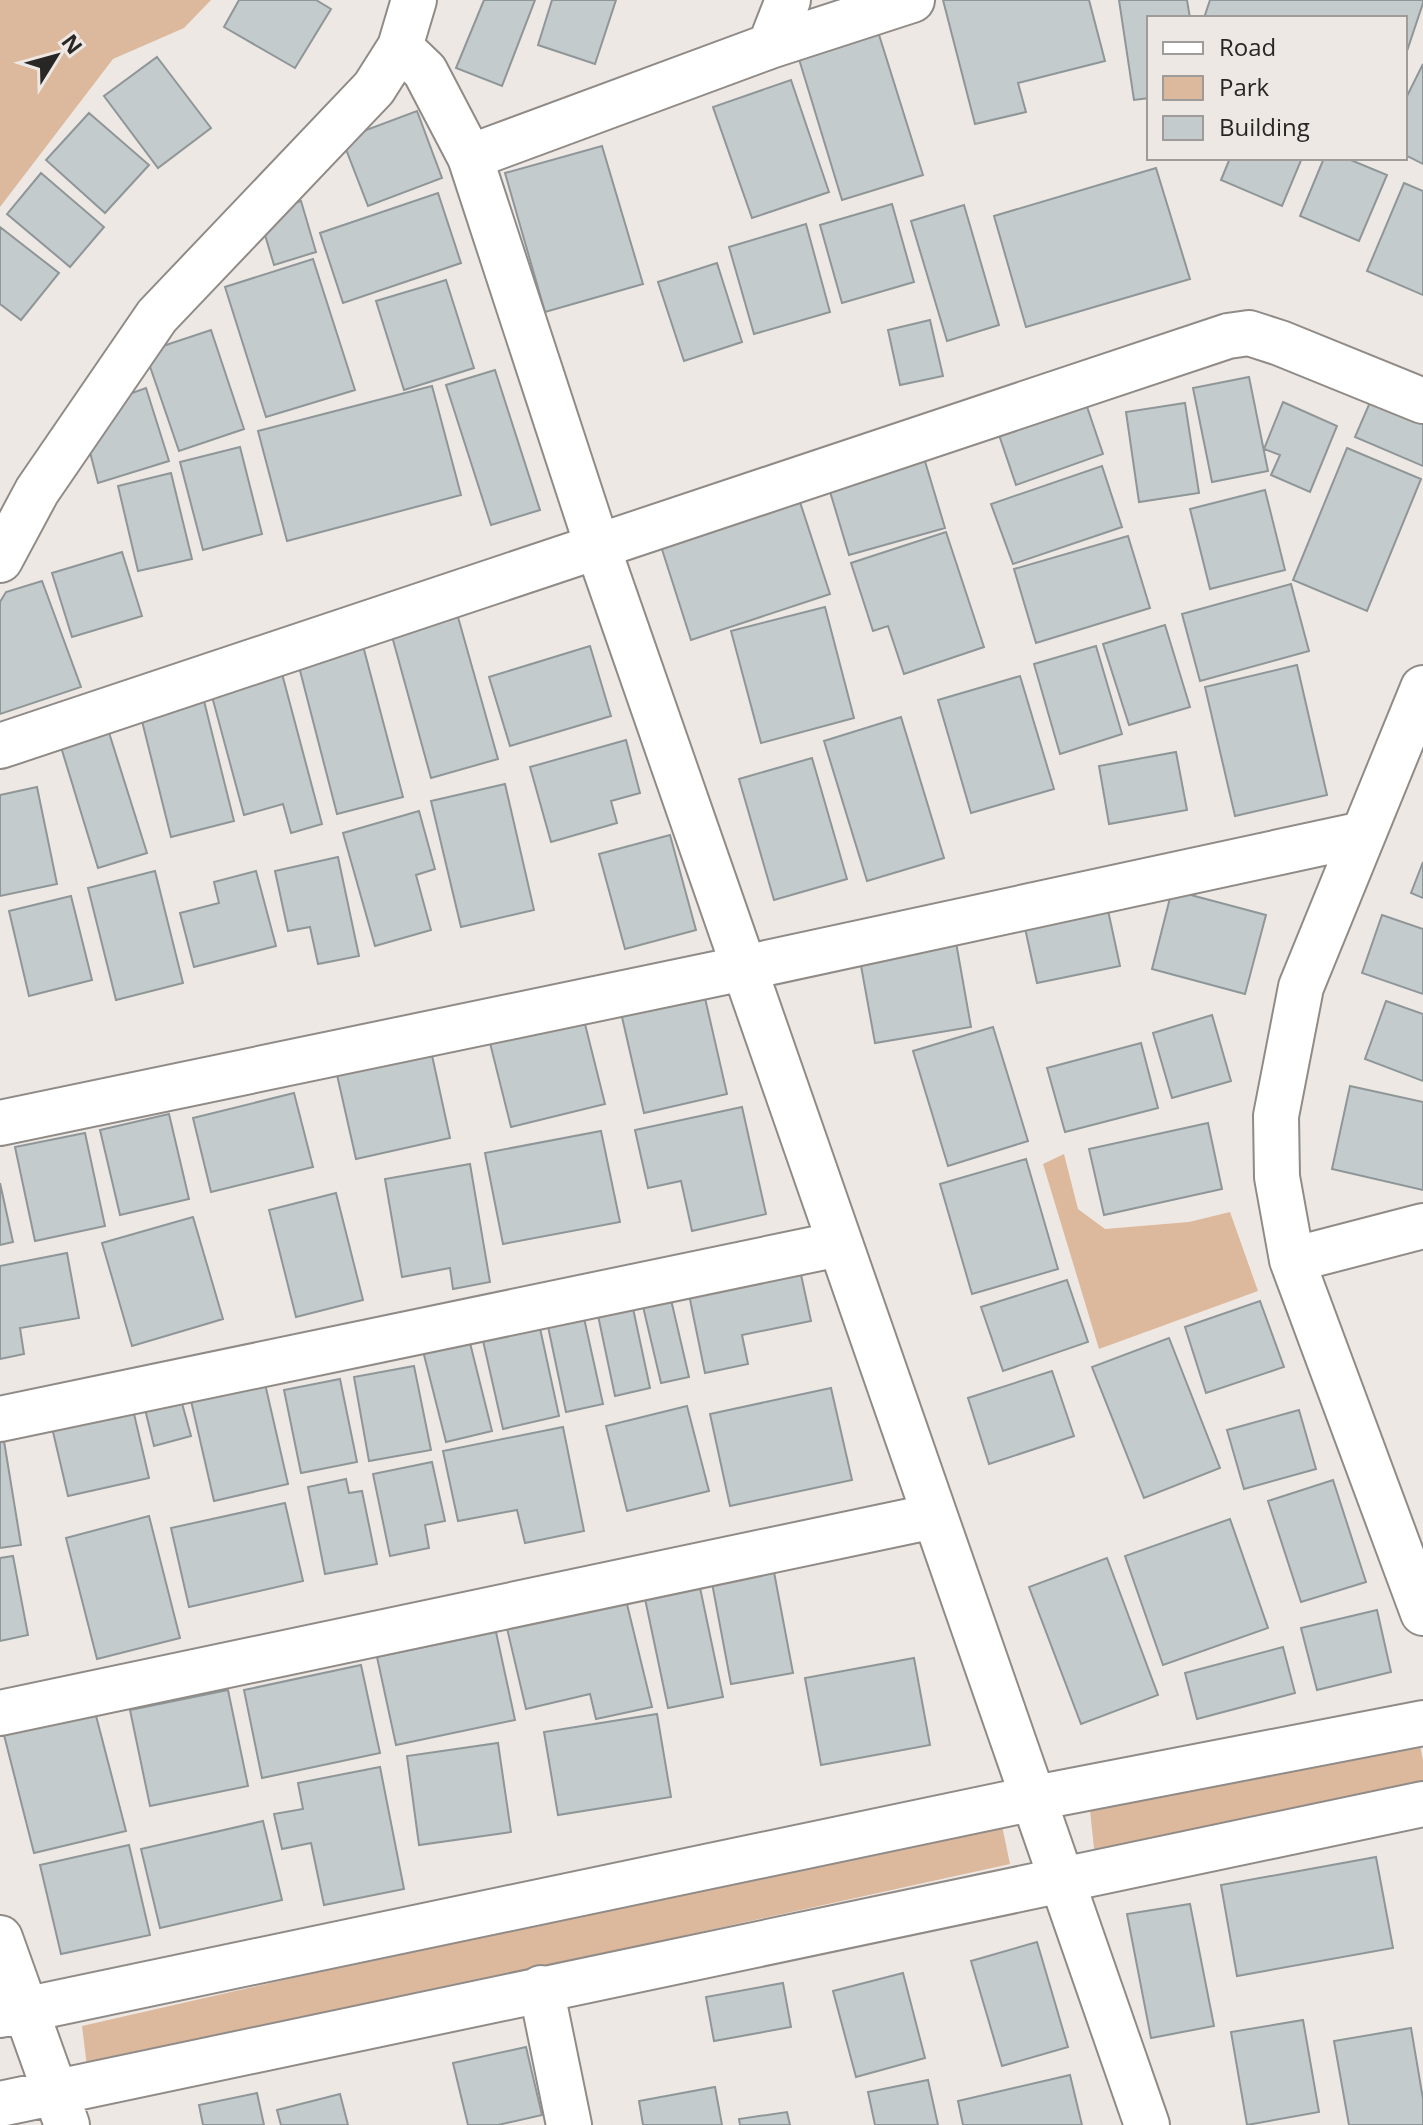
<svg xmlns="http://www.w3.org/2000/svg" width="1423" height="2125" font-family="'Open Sans',sans-serif">
<rect width="100%" height="100%" fill="#eee8e4"/>
<path fill="#dcb99c" d="M0 0H211L184 28 113 59 0 207Z
M1064 1154 1078 1209 1105 1229 1189 1222 1230 1212 1258 1291 1099 1349 1043 1164Z
M1418 1735 1423 1760V1782L1095 1858 1090 1810Z
M1000 1816 1010 1864 87 2067 82 2026Z"/>
<path fill="#c4cbcd" stroke="#8f9698" stroke-width="2" d="M239 0H316L331 9 295 68 224 27Z
M484 0H535L502 86 456 68Z
M552 0H616L595 64 538 45Z
M943 0H1089L1105 61 1018 83 1026 112 975 124Z
M1119 0H1187L1190 18H1149V98L1134 100Z
M1210 0H1423V3L1405 57V18H1204Z
M875 22 923 175 842 200 795 46Z
M157 57 211 128 158 168 104 96Z
M1423 64V164L1405 155V100Z
M791 80 829 192 752 218 713 107Z
M417 111 442 178 368 206 342 139Z
M89 113 149 165 105 213 46 160Z
M602 146 643 284 545 312 505 173Z
M1230 158H1302L1282 206 1221 180Z
M1324 158H1346L1387 175 1359 241 1300 216Z
M1156 168 1190 279 1026 327 994 216Z
M41 173 104 227 70 267 7 214Z
M1404 183 1423 191V295L1367 271Z
M438 193 461 263 343 303 320 233Z
M301 201 316 252 274 265 259 215Z
M892 204 914 282 842 303 820 225Z
M964 205 999 325 947 341 911 221Z
M806 224 830 312 754 334 729 247Z
M0 227 59 273 21 320 0 304Z
M313 259 355 390 266 417 225 287Z
M717 263 742 342 684 361 658 282Z
M446 280 474 368 404 390 376 301Z
M930 320 943 376 900 385 888 330Z
M211 330 244 429 179 451 145 352Z
M495 370 540 510 491 525 446 385Z
M1249 377 1268 471 1212 482 1193 388Z
M432 386 461 495 287 541 258 431Z
M146 388 169 461 98 483 84 429 112 400Z
M1082 392 1103 454 1016 485 995 423Z
M1374 393 1423 414V466L1355 437Z
M1283 402 1337 426 1310 492 1271 475 1280 455 1264 449Z
M1185 403 1199 493 1139 502 1126 412Z
M240 447 262 534 203 550 180 462Z
M1347 448 1421 479 1367 611 1293 580Z
M924 458 945 528 849 555 828 485Z
M1102 466 1122 527 1013 564 991 504Z
M171 473 192 559 138 571 118 486Z
M1265 490 1285 570 1210 589 1190 509Z
M798 496 830 594 691 640 659 540Z
M946 532 984 647 904 674 888 626 873 631 851 563Z
M1128 536 1150 608 1036 643 1014 569Z
M122 552 142 616 72 637 52 573Z
M42 581 81 687 0 714V602L6 592Z
M1291 584 1309 651 1200 681 1182 614Z
M825 607 854 718 761 743 731 631Z
M456 610 498 759 431 778 390 629Z
M1165 625 1190 707 1129 725 1103 644Z
M362 642 403 797 337 814 297 659Z
M590 646 611 716 510 746 489 677Z
M1096 646 1122 734 1060 754 1034 664Z
M1297 665 1327 795 1235 816 1205 687Z
M281 670 322 824 291 833 283 804 244 815 210 689Z
M1020 676 1054 789 971 813 938 700Z
M203 697 234 821 171 837 140 713Z
M901 717 944 858 867 881 824 741Z
M105 720 147 853 98 868 57 734Z
M626 740 640 793 611 801 617 823 551 842 530 767Z
M1176 752 1187 810 1109 824 1099 766Z
M812 758 847 879 774 900 739 779Z
M505 784 534 910 461 927 431 801Z
M37 787 57 884 0 896V795Z
M419 811 435 869 416 875 431 930 375 946 343 833Z
M670 835 696 930 625 949 599 854Z
M338 857 359 956 318 964 310 927 288 931 275 871Z
M1423 862V898L1411 893Z
M155 871 183 983 116 1000 88 888Z
M256 871 276 946 194 967 180 913 219 903 214 882Z
M1172 890 1266 915 1245 994 1152 969Z
M71 896 92 980 29 996 9 911Z
M1106 901 1120 966 1037 983 1023 919Z
M1382 915 1423 929V994L1362 973Z
M954 931 971 1027 875 1043 858 949Z
M702 985 727 1094 644 1113 619 1004Z
M1386 1001 1423 1014V1081L1365 1059Z
M581 1008 605 1104 511 1127 487 1031Z
M1212 1015 1231 1081 1172 1098 1153 1033Z
M993 1027 1028 1141 948 1166 913 1051Z
M428 1037 450 1138 356 1159 333 1057Z
M1141 1043 1158 1108 1065 1132 1047 1068Z
M1350 1086 1423 1102V1190L1332 1169Z
M294 1093 313 1167 211 1192 193 1118Z
M742 1107 766 1214 692 1231 681 1181 648 1188 635 1130Z
M169 1114 189 1199 120 1215 100 1130Z
M1208 1123 1222 1189 1104 1215 1089 1149Z
M601 1131 620 1222 503 1244 485 1153Z
M85 1133 105 1226 35 1241 15 1147Z
M1026 1159 1058 1269 972 1294 940 1184Z
M470 1164 490 1282 453 1289 450 1268 402 1277 385 1179Z
M0 1183 13 1242 0 1245Z
M336 1193 363 1300 296 1317 269 1210Z
M193 1217 223 1319 132 1346 102 1243Z
M67 1253 79 1318 20 1328 24 1354 0 1359V1266Z
M797 1256 811 1321 742 1335 748 1364 705 1373 686 1280Z
M1067 1280 1088 1342 1003 1371 981 1307Z
M669 1291 689 1377 661 1383 641 1298Z
M631 1299 650 1388 615 1396 596 1306Z
M1260 1301 1284 1367 1206 1393 1185 1327Z
M582 1309 603 1404 566 1412 546 1317Z
M538 1319 559 1416 503 1429 481 1332Z
M1169 1338 1220 1468 1144 1498 1092 1367Z
M469 1339 492 1431 446 1442 423 1351Z
M414 1366 431 1450 369 1461 354 1377Z
M1052 1371 1074 1436 989 1464 968 1398Z
M263 1375 288 1484 214 1501 189 1392Z
M340 1379 357 1462 301 1473 284 1390Z
M831 1388 852 1480 730 1506 710 1414Z
M180 1396 191 1436 154 1446 144 1405Z
M131 1401 149 1478 68 1496 50 1419Z
M687 1406 709 1491 627 1511 606 1426Z
M1299 1410 1316 1469 1244 1489 1227 1430Z
M563 1427 584 1531 525 1543 517 1510 458 1521 443 1451Z
M4 1441 21 1545 0 1548V1442Z
M432 1462 445 1521 425 1525 429 1548 390 1556 373 1474Z
M346 1479 349 1493 362 1491 377 1564 325 1574 308 1487Z
M1333 1480 1366 1582 1301 1602 1268 1501Z
M285 1503 303 1581 189 1607 171 1528Z
M149 1516 180 1638 97 1659 66 1538Z
M1230 1519 1268 1628 1163 1665 1125 1556Z
M13 1556 28 1635 0 1641V1558Z
M1107 1558 1158 1695 1081 1724 1029 1587Z
M774 1572 793 1673 731 1684 712 1583Z
M699 1583 723 1697 668 1708 644 1594Z
M625 1596 652 1707 596 1719 590 1694 526 1709 506 1624Z
M1377 1610 1391 1672 1317 1690 1301 1628Z
M496 1632 515 1720 396 1745 377 1657Z
M1283 1647 1295 1693 1197 1719 1185 1673Z
M914 1658 930 1745 821 1765 805 1678Z
M361 1665 380 1753 262 1778 244 1690Z
M228 1690 248 1786 150 1806 130 1710Z
M94 1708 126 1831 34 1853 3 1731Z
M657 1714 671 1797 558 1815 544 1732Z
M498 1743 511 1832 419 1845 407 1756Z
M380 1767 404 1889 324 1905 311 1843 282 1849 274 1814 303 1809 298 1783Z
M263 1821 282 1900 160 1928 141 1849Z
M129 1845 150 1935 61 1954 40 1865Z
M1376 1857 1393 1948 1237 1976 1221 1885Z
M1190 1904 1214 2026 1151 2038 1127 1914Z
M1037 1942 1068 2047 1002 2066 971 1961Z
M903 1973 925 2058 856 2077 833 1991Z
M783 1983 791 2027 714 2041 706 1997Z
M1303 2020 1319 2112 1247 2125 1231 2032Z
M1411 2028 1423 2099V2125H1349L1334 2041Z
M526 2047 542 2115 498 2125H468L453 2063Z
M1070 2075 1082 2125H963L958 2101Z
M928 2080 938 2125H875L868 2092Z
M715 2087 722 2125H643L639 2101Z
M257 2093 264 2125H203L199 2105Z
M340 2094 348 2125H281L277 2110Z
M787 2112 790 2125H740L739 2119Z"/>
<g fill="none" stroke-linecap="round" stroke-linejoin="round">
<defs>
<path id="minor" d="M770 46 788 0
M400 47 425 71 470 157 598 548 1147 2125
M470 157 770 46 912 0
M0 560 37 491 157 316 374 88 400 47 414 0
M1423 688 1301 987 1276 1116 1277 1177 1292 1260 1423 1613
M0 746 1228 336 1249 333 1280 343 1423 401
M0 1123 744 968 1363 834
M1292 1260 1423 1226
M0 1419 839 1244
M0 1713 934 1516
M0 1938 67 2125
M541 1988 569 2125
M0 2015 1035 1798 1423 1723
M0 2104 1423 1804"/>
</defs>
<use href="#minor" stroke="#908b87" stroke-width="48"/>
<use href="#minor" stroke="#fff" stroke-width="44"/>
</g>
<rect x="1147" y="16" width="260" height="144" fill="#eee8e4" stroke="#9f9b98" stroke-width="2"/>
<rect x="1163" y="42" width="40" height="12" fill="#ffffff" stroke="#9f9b98" stroke-width="2"/>
<text x="1219" y="56" font-size="24" fill="#292725">Road</text>
<rect x="1163" y="76" width="40" height="24" fill="#dcb99c" stroke="#9f9b98" stroke-width="2"/>
<text x="1219" y="96" font-size="24" fill="#292725">Park</text>
<rect x="1163" y="116" width="40" height="24" fill="#c4cbcd" stroke="#9f9b98" stroke-width="2"/>
<text x="1219" y="136" font-size="24" fill="#292725">Building</text>
<g transform="translate(56 56) rotate(53)" stroke="#eee8e4" stroke-width="6" paint-order="stroke">
<path d="M0-6L14 30L0 20L-14 30Z" fill="#292725"/>
<text y="-12" font-size="22" font-weight="bold" text-anchor="middle" fill="#292725">N</text>
</g>
</svg>
